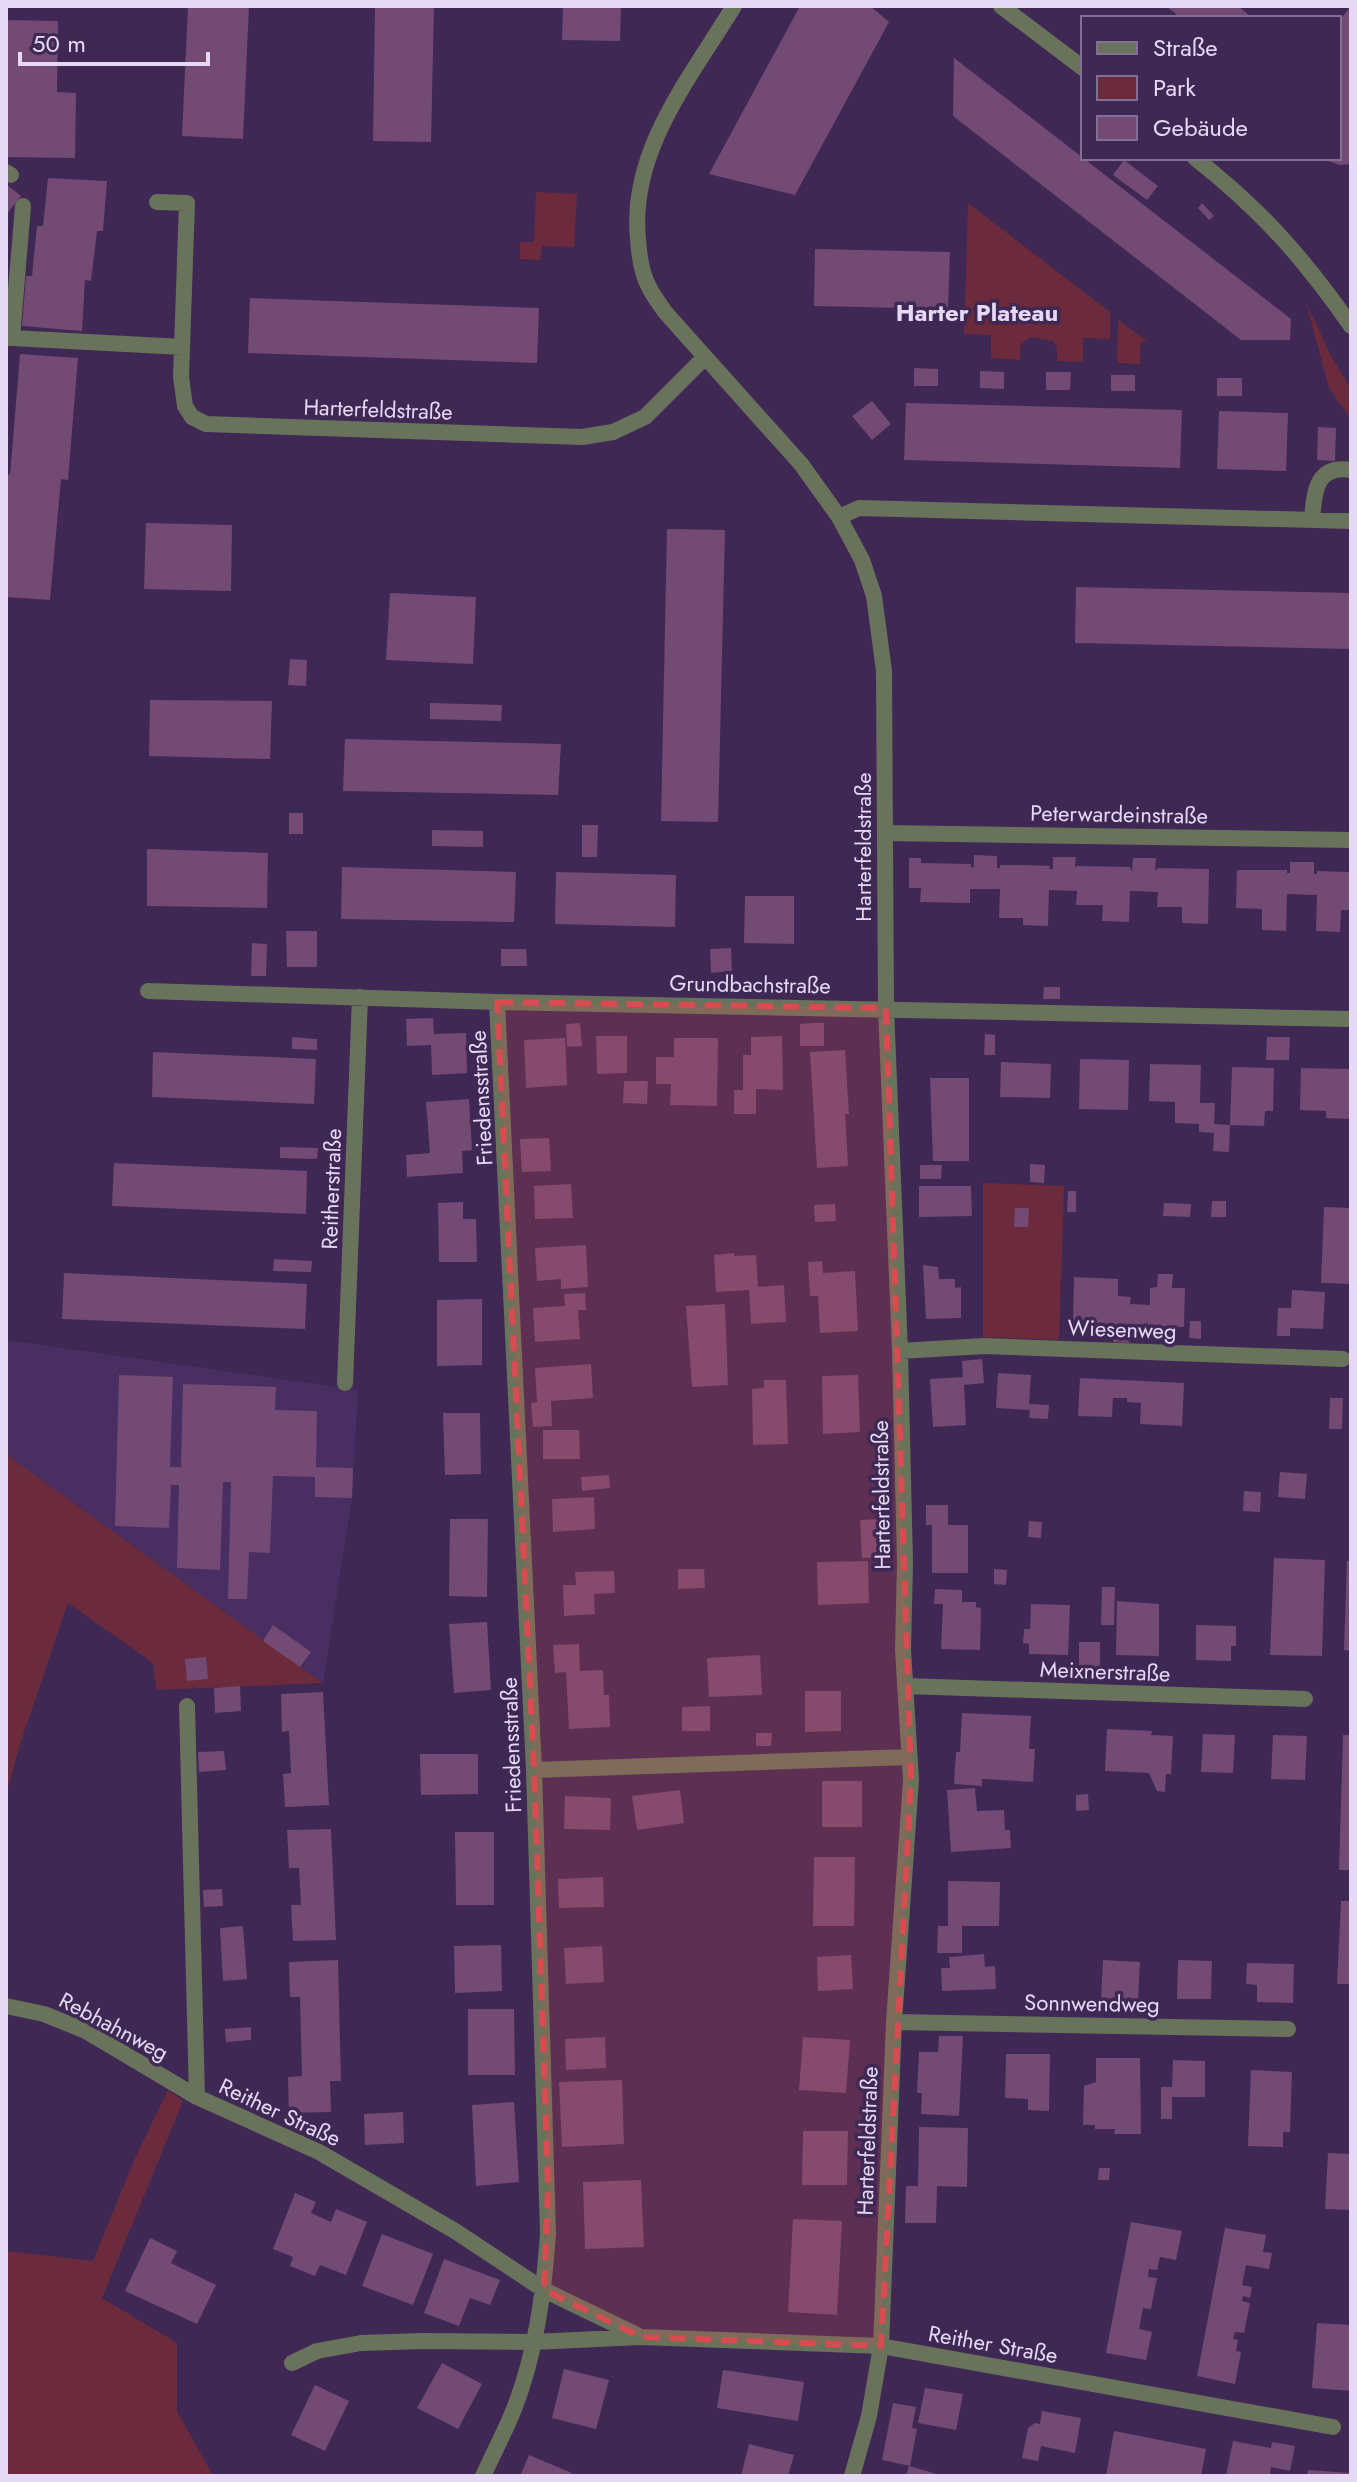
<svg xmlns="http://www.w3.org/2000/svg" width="1357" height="2482" font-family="Jost,sans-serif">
<rect width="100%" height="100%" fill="#3f2854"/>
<path fill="#492e62" d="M6 1340 358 1390 352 1498 323 1683 6 1454Z"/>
<path fill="#6b2b3c" d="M536 192 577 194 574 247 542 246 540 260 520 259V242H534Z
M968 203 1110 312V339L1083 338V362L1057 361V347L1053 341 1030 337 1021 344 1020 360 991 358V335L964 334Z
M1306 302 1331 356 1351 389V420L1329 388Z
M1118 320 1147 341H1141L1140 364 1117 363Z
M983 1183 1064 1186 1059 1340 983 1337Z
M6 1454 323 1683 156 1690 153 1663 68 1603 20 1744 6 1796Z
M168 2090 183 2101 102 2298 177 2343V2411L213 2476H6V2251L93 2261 135 2158Z"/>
<path fill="#724a73" d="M188 6H249L243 139 182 136Z
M375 6H434L431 142 373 141Z
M563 6H621L620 41 562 40Z
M800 6H870L889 22 795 195 709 174Z
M1166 6H1238L1250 16 1181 18Z
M1351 6V164L1340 165 1322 159 1339 158V21Z
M6 20 58 21 57 92 76 93 75 158 6 157Z
M954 58 1291 319 1290 340H1241L953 116Z
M1124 160 1158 186 1147 200 1113 175Z
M48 178 107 181 103 231H97L91 281 85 280 82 331 22 326 26 276H32L37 226H43Z
M6 184 21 196 6 215Z
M1202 203 1214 216 1209 220 1198 208Z
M815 249 950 252 948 309 814 306Z
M250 298 539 308 537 363 248 353Z
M20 354 78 358 68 480 61 479 50 600 6 597V474L10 475Z
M914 368 938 369V386H914Z
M980 371 1004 372V389L980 388Z
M1046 372H1071L1070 390H1046Z
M1111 375H1135V391H1111Z
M1217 378H1242V396H1217Z
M872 401 891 424 872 440 852 416Z
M906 403 1182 410 1180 468 904 460Z
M1219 411 1288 413 1286 471 1217 469Z
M1318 427 1336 428 1335 461 1317 460Z
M146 523 232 525 231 591 144 589Z
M667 529 725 530 718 822 661 821Z
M1076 587 1351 593V649L1075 643Z
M390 593 476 597 473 664 386 660Z
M290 659 307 660 306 686 288 685Z
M150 700 272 701 270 759 149 756Z
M430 703 502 705 501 721 430 719Z
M345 739 561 744 558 795 343 791Z
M289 813H303V834H289Z
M582 825H598L597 857H582Z
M432 830 483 831V847L432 846Z
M147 849 268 853 267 908 147 906Z
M974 855 997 856V868H1000V865H1025L1050 866 1049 869H1053V857H1076L1075 868 1077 866 1130 867 1132 872 1133 858H1156L1155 871 1158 868 1209 869 1208 924 1182 923V907H1157L1158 892 1130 891 1129 922 1102 921 1103 905H1076L1077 891 1049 890 1048 926 1023 925V918H999L1000 889H970V903L920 902 921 888H909V858H921V863L971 864V867H974Z
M1290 862H1314V874H1317V871L1351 872V910H1341L1340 932 1316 931 1317 895 1287 894 1286 931 1262 930V909L1236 908 1237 870H1287V873H1290Z
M342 867 516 872 514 922 341 919Z
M556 872 676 875 675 927 555 924Z
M745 896H794V944L744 943Z
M286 931H317V967H287Z
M252 943 267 944 266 976H251Z
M731 948 732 971 711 973 710 949Z
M501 949H526L527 966H501Z
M1044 987H1060V999H1043Z
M433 1018 434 1034 466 1033 467 1073 432 1075 431 1045 407 1046 406 1019Z
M580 1023 582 1046 567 1047 566 1024Z
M812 1023H824V1046H800V1024Z
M985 1034 995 1035V1055H984Z
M596 1036H627V1073L597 1074Z
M782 1036 783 1090 756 1089V1114H734V1090H743V1055H751V1037Z
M292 1037 317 1039V1050L292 1049Z
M1267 1037H1290L1289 1060H1266Z
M565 1038 567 1085 526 1088 524 1040Z
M674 1038H718L717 1106 670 1105 671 1084H656V1057H674Z
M845 1050 849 1114H845L848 1166 817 1168 810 1052Z
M153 1052 316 1059 314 1104 152 1097Z
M1080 1059 1129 1060 1128 1110 1079 1109Z
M1001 1062 1051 1064 1050 1098 1000 1097Z
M1150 1064 1201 1065 1200 1103H1215L1214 1124 1230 1125 1229 1152 1213 1151 1214 1133 1199 1132V1124L1175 1123V1102L1149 1101Z
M1232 1067 1274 1068 1273 1111H1265L1264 1126 1230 1125Z
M1301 1068 1351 1069V1119L1326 1118V1111L1300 1110Z
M930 1078H969V1161H933Z
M624 1081H648L647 1104 623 1103Z
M469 1099 472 1150 462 1151 463 1173 407 1177 406 1155 430 1153 426 1102Z
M549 1138 551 1171 522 1172 520 1139Z
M280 1147 318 1148 317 1159 280 1158Z
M114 1163 307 1171 306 1214 112 1206Z
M1030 1164 1045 1165 1044 1183 1030 1182Z
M920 1165H942L941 1179H920Z
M571 1184 573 1218 535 1219 534 1186Z
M919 1186H971L972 1216 919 1217Z
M1068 1191H1076V1212H1067Z
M1212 1201H1226V1217H1211Z
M463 1202V1219H476L477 1262H439L438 1203Z
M1164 1203 1191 1204 1190 1217 1163 1216Z
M835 1204 836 1221 815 1222 814 1205Z
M1324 1207 1351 1208V1284L1321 1283Z
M1015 1208H1029L1028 1227H1014Z
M586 1245 588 1287 561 1289V1279L537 1281 535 1248Z
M734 1253V1256L756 1255 758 1287 784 1285 786 1322 751 1324 749 1290 716 1292 714 1255Z
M274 1259 312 1261 311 1272 273 1271Z
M822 1261 823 1273 855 1271 858 1331 820 1333 818 1296H810L808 1262Z
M923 1265 938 1267 939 1279H955V1288L961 1287V1318L926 1319Z
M64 1273 307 1284 305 1329 62 1319Z
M1158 1274H1173L1172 1288H1185L1184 1327 1149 1326V1331L1130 1330 1129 1343 1113 1342V1324L1073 1323 1074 1277 1118 1279V1296L1131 1297 1130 1304 1150 1305V1288L1157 1287Z
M1292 1290 1325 1292 1323 1329 1290 1328V1336H1277L1278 1308H1291Z
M585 1293 586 1310H578L580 1339 535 1342 533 1308 565 1306 564 1294Z
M482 1299V1365L437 1366V1300Z
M725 1304 728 1385 692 1387 686 1306Z
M1190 1321H1201V1339L1189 1338Z
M982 1359 984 1383 964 1385 966 1425 933 1427 930 1379 963 1377 962 1361Z
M591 1364 593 1398 551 1401 552 1426 533 1427 531 1403 537 1402 535 1368Z
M998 1373 1031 1375 1029 1404 1049 1405 1048 1419 1029 1418 1030 1410 996 1408Z
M119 1375 173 1377 170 1467H181L183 1384 276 1387 275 1410 317 1411 316 1467 353 1468 352 1498 315 1497V1477L273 1476 270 1553 249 1552 247 1599H228L231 1482H223L220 1570 177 1568 179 1485H171L169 1528 115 1526Z
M858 1375 860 1432 823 1434 822 1376Z
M1080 1378 1184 1383 1182 1426 1140 1424 1141 1403 1127 1402V1398H1113L1112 1417 1078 1416Z
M764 1380H786L788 1444 753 1445 752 1389 764 1388Z
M1330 1398H1343L1342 1429H1329Z
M443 1413H480L481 1474 445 1475Z
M543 1430H579L580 1459H543Z
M1280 1472 1307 1474 1305 1499 1278 1497Z
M609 1475 610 1488 582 1491 581 1477Z
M1244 1491 1261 1492 1260 1512 1243 1511Z
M594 1497 595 1529 553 1532 552 1499Z
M926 1505H948V1525H968V1573H932V1525H926Z
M450 1519H488L487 1597 449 1596Z
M880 1519 883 1557 862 1558 860 1520Z
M1029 1521 1042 1522 1041 1538 1028 1537Z
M1274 1558 1325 1560 1322 1656 1270 1655Z
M868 1561 869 1603 818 1605 817 1562Z
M1347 1561H1351V1651L1344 1650Z
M678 1569H704L705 1588 678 1589Z
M994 1569 1007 1570 1006 1585 994 1584Z
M614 1571 615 1593 594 1594 595 1614 564 1616 563 1585H576L575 1572Z
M1102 1587H1115L1114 1625H1101Z
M935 1589 962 1590V1602H976V1607L981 1608 980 1650 941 1649 943 1604H934Z
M1117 1601 1159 1604V1656L1116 1655Z
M1031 1604 1070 1605 1068 1655 1029 1654V1644L1023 1643 1024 1629H1030Z
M487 1622 491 1690 454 1693 449 1624Z
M273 1625 311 1652 300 1667 263 1641Z
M1196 1625 1236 1626V1646H1231V1661L1196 1660Z
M1079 1642H1100V1670H1079Z
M579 1644 580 1671 603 1670 604 1695H609L610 1727 569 1729 566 1672 555 1673 553 1645Z
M760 1655 762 1695 709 1697 707 1658Z
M206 1657 208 1679 187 1681 185 1659Z
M240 1686 241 1711 215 1713 214 1688Z
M805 1691H841V1731L805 1732Z
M323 1692 329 1805 285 1807 283 1774 291 1773 289 1731 282 1732 281 1694Z
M710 1706V1731H682V1707Z
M962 1713 1031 1716 1029 1749H1035L1033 1782 982 1779V1786L954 1784 956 1752H960Z
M1107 1729 1152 1731 1151 1735 1173 1736 1171 1774H1166L1165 1792 1157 1791 1149 1773 1105 1771Z
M756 1733H772L771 1746H756Z
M1203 1734 1235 1735 1233 1773 1201 1772Z
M1273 1735 1307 1736 1305 1780 1271 1779Z
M1343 1735H1351V1870H1339Z
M224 1751 226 1770 199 1772 198 1752Z
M420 1754H478V1794L421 1795Z
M822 1781H862V1827H822Z
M975 1788 977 1811 1004 1810 1005 1830H1010L1011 1848 951 1852 947 1790Z
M680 1790 684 1823 637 1830 632 1796Z
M1088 1794 1089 1810 1076 1811V1795Z
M565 1796 611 1798 610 1830 564 1829Z
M331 1829 336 1940 293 1941 291 1905H301L299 1868H289L287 1830Z
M455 1832H494V1905H456Z
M814 1857H855L854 1926H813Z
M603 1877 604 1907 559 1908 558 1879Z
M948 1881 1000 1882 999 1926H962V1953H937L938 1926H948Z
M222 1889 223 1906 204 1907 203 1890Z
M1341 1901H1351V1984H1337Z
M243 1926 247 1979 223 1981 220 1928Z
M501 1945 502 1991 455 1993 454 1946Z
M602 1946 604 1982 566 1984 564 1948Z
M984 1954 985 1967 995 1966 996 1989 942 1991 941 1968H950L949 1957Z
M851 1955 853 1989 818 1991 817 1957Z
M338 1960 341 2081H330L331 2112 289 2113 288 2077 302 2076 300 1997H290L289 1962Z
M1103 1960 1140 1962 1138 2000 1101 1998Z
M1178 1960 1212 1961 1211 1999H1177Z
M1247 1963 1294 1964 1293 2003 1257 2002V1985L1246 1984Z
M468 2009H514L515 2075H468Z
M251 2027V2040L226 2042 225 2029Z
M939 2036H963L959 2116 921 2114 922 2093H917L919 2052H938Z
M605 2037 606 2068 566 2070 565 2039Z
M803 2037 850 2040 846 2093 799 2090Z
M1006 2054H1050L1049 2111 1028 2110V2099L1005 2098Z
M1096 2058H1140L1141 2134H1114L1115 2129H1095V2125H1083L1084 2086 1096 2082Z
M1173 2060 1205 2061V2097H1172V2119H1161V2087H1172Z
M1251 2070 1292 2072 1290 2132H1283V2147L1248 2146Z
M622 2080 624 2144 562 2147 559 2082Z
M514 2102 519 2182 476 2186 472 2105Z
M403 2112 404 2143 365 2145 364 2114Z
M919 2127 968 2128 967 2187 937 2186 936 2223H905L906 2186H918Z
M803 2131H848L847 2185H802Z
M1328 2153 1351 2154V2210L1325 2209Z
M1099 2168H1110L1109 2180H1098Z
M641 2180 644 2247 585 2249 583 2182Z
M295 2193 316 2202 311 2213 331 2222 336 2209 367 2222 346 2275 320 2265 315 2276 290 2266 293 2257 273 2249Z
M793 2219 842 2221 837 2315 788 2312Z
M1131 2222 1182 2231 1176 2260 1160 2257 1157 2270 1149 2269 1148 2277 1157 2278 1151 2309 1143 2308 1139 2329 1152 2332 1146 2360 1106 2353Z
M1225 2228 1266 2235 1263 2252 1272 2253 1269 2269 1246 2265 1242 2285 1252 2287 1250 2298 1243 2296 1242 2301 1250 2303 1244 2333 1235 2332 1233 2339 1238 2340 1236 2351 1241 2352 1235 2384 1197 2376Z
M382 2234 433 2254 413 2305 362 2286Z
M150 2238 177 2251 171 2263 216 2285 197 2324 125 2291Z
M444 2259 500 2280 490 2305 470 2298 459 2326 424 2313Z
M1317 2323 1351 2325V2391L1312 2388Z
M442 2363 482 2384 458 2429 417 2408Z
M564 2369 609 2380 596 2429 552 2418Z
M723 2370 804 2382 798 2421 717 2408Z
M315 2385 349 2401 325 2451 291 2435Z
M925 2388 963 2394 956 2430 918 2423Z
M893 2403 916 2407 912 2428 917 2429 910 2466 882 2460Z
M1042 2411 1081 2418 1075 2453 1041 2446 1038 2461 1022 2458 1028 2428 1035 2423 1040 2424Z
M1114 2431 1206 2449 1201 2476H1106Z
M1233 2441 1271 2448 1272 2442 1295 2446 1290 2471 1271 2467 1270 2476H1226Z
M749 2444 794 2455 788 2476H741Z
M529 2455 572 2473 571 2476H520Z
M909 2466 940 2475V2476H906Z
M1308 2470 1351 2473V2476H1307Z"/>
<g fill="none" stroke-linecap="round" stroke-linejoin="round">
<path stroke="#69735c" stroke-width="16" d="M734 6C691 77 629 151 638 239 639 254 641 273 649 287 653 296 660 304 665 312L801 464 839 517 862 560 874 596 884 671 886 1008 900 1351 905 1563 903 1650 911 1780 894 2022 881 2346 869 2416 852 2476
M1001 6 1083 68
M1195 158C1261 210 1303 257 1351 326
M6 172 11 175
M157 202 187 203 181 377 185 406 192 417 206 424 582 437 613 432 645 417 705 357
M6 338H12L23 206
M12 338 182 347
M839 517 859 508 1351 521
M1312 520C1314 494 1315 464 1351 470
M885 833 1351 840
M148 991 497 1002 1351 1019
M900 1351 984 1346 1343 1359
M345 1383 360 997
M905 1686 1305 1699
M187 1706 197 2097
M534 1770 909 1757
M6 2006 44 2014 86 2031 197 2097 319 2152 455 2231 544 2290 637 2335
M894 2022 1288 2029
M292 2363 317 2351 361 2343 423 2341 533 2342 641 2337 881 2346 1333 2427
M483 2476C493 2454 505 2432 514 2409 536 2353 544 2292 548 2233L534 1770 497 1002"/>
</g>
<path fill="#d94b51" fill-opacity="0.2" stroke="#d94b51" stroke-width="6" stroke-dasharray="16 10" stroke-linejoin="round" d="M497 1002 886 1008 911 1780 881 2346 641 2337 544 2290 548 2188 534 1770Z"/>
<g text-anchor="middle" stroke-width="7" stroke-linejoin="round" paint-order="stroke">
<g font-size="22" fill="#e6d9f5" stroke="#3f2854">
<text transform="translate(378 409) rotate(2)" y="8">Harterfeldstraße</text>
<text transform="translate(1119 814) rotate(1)" y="8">Peterwardeinstraße</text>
<text transform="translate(863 847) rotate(-90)" y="8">Harterfeldstraße</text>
<text transform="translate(750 984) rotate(1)" y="8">Grundbachstraße</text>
<text transform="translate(481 1098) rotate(-93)" y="8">Friedensstraße</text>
<text transform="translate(331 1189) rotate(-88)" y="8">Reitherstraße</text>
<text transform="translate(1122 1329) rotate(2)" y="8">Wiesenweg</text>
<text transform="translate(881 1495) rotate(-91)" y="8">Harterfeldstraße</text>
<text transform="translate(1105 1671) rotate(2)" y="8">Meixnerstraße</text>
<text transform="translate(511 1745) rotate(-92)" y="8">Friedensstraße</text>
<text transform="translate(1092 2003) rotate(1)" y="8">Sonnwendweg</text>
<text transform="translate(114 2026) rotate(28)" y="8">Rebhahnweg</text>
<text transform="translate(280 2112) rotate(25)" y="8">Reither Straße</text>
<text transform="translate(867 2141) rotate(-88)" y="8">Harterfeldstraße</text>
<text transform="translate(993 2344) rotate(10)" y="8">Reither Straße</text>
</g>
<g font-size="24" font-weight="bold" fill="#e6d9f5" stroke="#3f2854">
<text x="977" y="321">Harter Plateau</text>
</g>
</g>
<rect width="1357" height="2482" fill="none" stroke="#e6d9f5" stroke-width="16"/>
<rect x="1081" y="16" width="260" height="144" fill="#3f2854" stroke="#826f94" stroke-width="2"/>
<rect x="1097" y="42" width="40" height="12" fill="#69735c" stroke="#826f94" stroke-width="2"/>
<text x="1153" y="56" font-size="24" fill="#e6d9f5">Straße</text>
<rect x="1097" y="76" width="40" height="24" fill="#6b2b3c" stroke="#826f94" stroke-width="2"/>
<text x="1153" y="96" font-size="24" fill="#e6d9f5">Park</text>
<rect x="1097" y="116" width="40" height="24" fill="#724a73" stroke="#826f94" stroke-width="2"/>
<text x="1153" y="136" font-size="24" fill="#e6d9f5">Gebäude</text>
<path d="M20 52v12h188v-12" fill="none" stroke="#e6d9f5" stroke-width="4"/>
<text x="32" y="52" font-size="24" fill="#e6d9f5" stroke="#3f2854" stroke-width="6" paint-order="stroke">50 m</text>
</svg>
